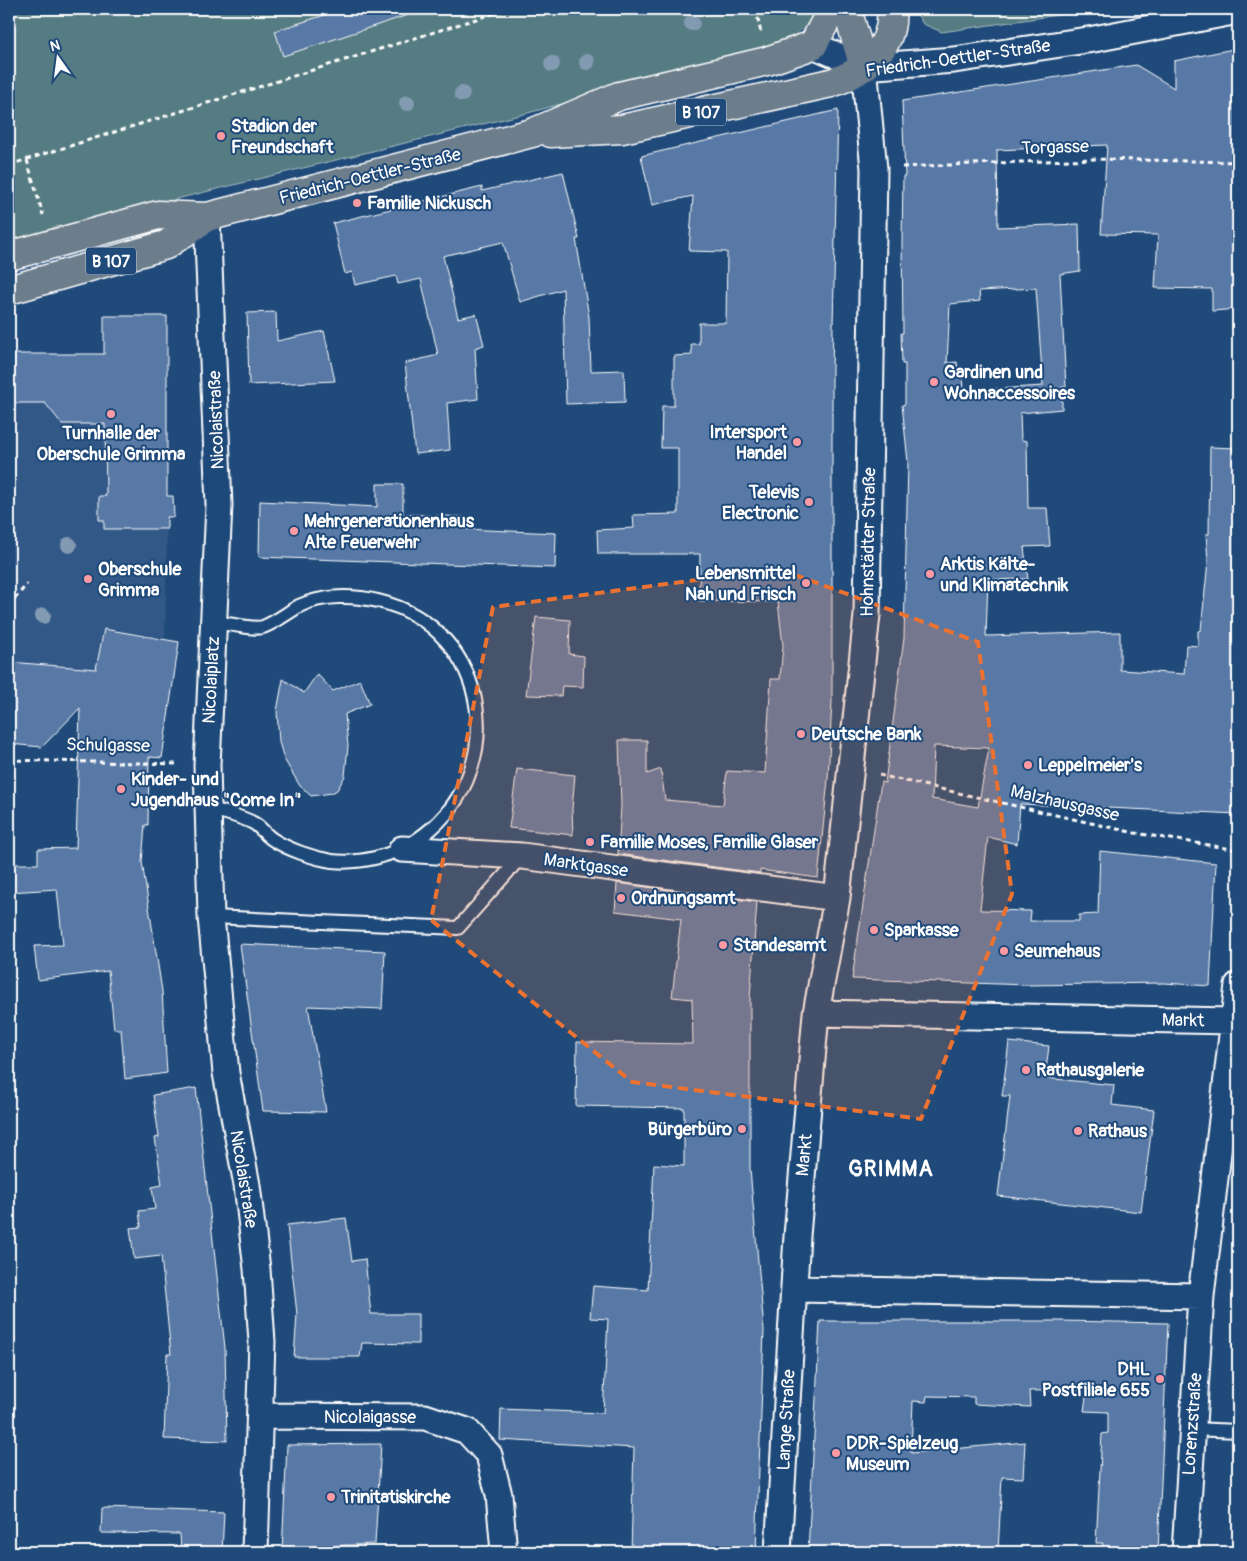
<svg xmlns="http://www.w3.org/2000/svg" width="1247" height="1561" font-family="Pangolin,sans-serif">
<rect width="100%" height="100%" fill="#1f4a7a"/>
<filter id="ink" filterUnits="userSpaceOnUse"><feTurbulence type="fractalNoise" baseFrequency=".02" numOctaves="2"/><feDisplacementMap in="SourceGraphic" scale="10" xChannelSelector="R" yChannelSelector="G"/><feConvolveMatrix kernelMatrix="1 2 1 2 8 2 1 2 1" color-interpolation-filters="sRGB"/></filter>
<g filter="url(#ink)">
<path fill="#305887" d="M9 403H45L62 424H105L106 496H99V520H104L105 529H167L165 638 104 629 98 670 9 662Z"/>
<path fill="#557c82" stroke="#aabec0" d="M9 9H814C809 36 773 46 751 53L524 114 156 204 9 246Z
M914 9H1099L942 32 923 24Z"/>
<path fill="#5979a6" stroke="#fff" fill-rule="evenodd" d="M343 9H410L411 14 283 56 275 31Z
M1238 48V309L1212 311V289L1155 288 1158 235 1101 234 1107 145 997 150 998 227 1079 224 1080 271 1060 274 1066 387H1062V409L1020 413 1021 440 1027 441 1028 508H1047L1050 546 1024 547 1028 579 988 580 986 636 1120 632V670L1184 674 1186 645 1198 646V631L1201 630 1208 561 1206 534H1209L1210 447 1238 448V814L1020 804 1017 844 988 837 980 910 1031 911 1030 921H1079V915L1098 914 1100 851 1216 863 1210 986 1164 983 1028 985 852 979 881 782 885 783 904 638 908 462 902 405 905 404V364H902L901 333H903L902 242 903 176H905L902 101 1136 65 1174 88V61ZM1036 288 1043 386 964 391 963 373 958 370 957 362 947 363 950 304 980 301 979 291ZM934 746 989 748 978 807 932 799Z
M838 110 832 370V701L828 779 818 878 760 870V873L618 854 621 806 619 740H647V774L661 769 665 800 723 805 727 771 765 773 771 679H780L783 646 778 602 699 601 700 554H598L597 530 634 528 633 515 678 514V448H661L662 406H674V356L692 355 691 344H699V323H726L727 252 689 251 693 196 652 205 641 156Z
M563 172 579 239H576L589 317 591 371 624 370 625 402 566 404 563 289 520 302 503 242 443 256 458 318 476 314 484 345 475 348 478 399 447 403 450 450 415 454 405 363 438 355 421 279 398 284 396 276 355 285 352 272 345 274 333 223 482 187V191Z
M276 312 277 341 324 331 335 381 249 385 247 313Z
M104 316H167V496H173L174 517H167V529H104V520H99V496H106L105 424H62L45 403H9V354H104Z
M377 484H403V514L463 517V529L556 533 555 568 259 557 260 501 377 507Z
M536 617 570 620 569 654 584 656 583 687 562 686 561 696 526 695Z
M104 629 179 642 162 758 149 757 148 825H145L142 862 162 991 167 1073 125 1079 121 1029H114L108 971 38 980 34 946 63 945 57 889 9 892V864H38V849L76 848 80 708 42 747 9 744V662L96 669Z
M317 674 333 691 360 680 370 704 345 714 348 746 345 776 337 790 332 793 311 796 300 786 284 759 279 742 277 711 283 679 304 693Z
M517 769 575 775 572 809 573 835 509 828Z
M617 883 757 902 750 998V1169L764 1330 756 1552H631L634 1448 500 1440 501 1409 603 1413 608 1319 590 1318 593 1286 648 1290 654 1164 684 1166V1108L576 1106 577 1042 693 1044 692 999 672 997 681 919 615 911Z
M240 944 385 951 382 1009 308 1006 326 1112 263 1111Z
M1009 1042 1049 1046 1045 1078 1114 1085 1112 1105 1154 1110 1141 1212 998 1196 1010 1096H1002Z
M196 1088 225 1348 227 1441 164 1439 167 1354H171L161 1256 134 1259 130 1228 141 1227 139 1211 155 1209 152 1187 162 1185 155 1138 159 1137 153 1095Z
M346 1218 352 1261 365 1259 371 1314H418V1344L362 1343 360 1357H294L297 1314 287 1225Z
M820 1321H1061L1168 1323 1158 1552H1102L1103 1543H1096L1102 1434 1108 1433V1412L1084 1411 1087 1390 1029 1391 1030 1407 974 1404V1397L927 1396 926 1402 913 1401 911 1453 1025 1442 1023 1478 1002 1477 998 1552H808Z
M381 1444 375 1544 308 1547V1552H282L287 1445Z
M102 1508 224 1512 222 1552H181L180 1534 101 1533Z"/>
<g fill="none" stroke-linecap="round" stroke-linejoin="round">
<defs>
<path id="lane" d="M209 808C223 813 242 816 255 824 261 828 266 835 272 839 289 850 313 858 332 861 361 864 392 856 415 841 513 777 493 628 378 601 353 595 322 595 299 606 287 613 276 622 263 627 254 630 225 623 215 622
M211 917 458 928 521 857
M1192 1429 1238 1431"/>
<path id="street" d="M813 45 864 67 954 60 1094 39 1238 11
M207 217 219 505 207 765 211 917 226 1073 247 1185 257 1269 262 1342 255 1552
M402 849 522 856 837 898
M816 1013 1233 1021
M794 1289 1201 1296
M260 1416 425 1417 467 1431 489 1455 499 1495 504 1552
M778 1552 797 1236 816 1013 837 898 867 615 874 169 864 67
M1185 1552 1201 1296 1238 985"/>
<path id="primary" d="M847 9 864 67
M551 133 622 129 831 83C865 72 895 47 891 9
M9 256 158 215 207 217 532 133 619 96 767 61 813 45 832 9
M9 290 166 245 207 217"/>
</defs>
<use href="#lane" stroke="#fff" stroke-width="16"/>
<use href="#street" stroke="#fff" stroke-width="29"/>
<use href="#primary" stroke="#fff" stroke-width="31"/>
<path stroke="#fff" stroke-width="3" stroke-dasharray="5 4" stroke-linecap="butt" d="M756 9 761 33
M27 160 43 215
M9 165 508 9
M902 167 1093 159 1238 162
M9 606 27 584
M9 760 179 764
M879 775 1135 833 1238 850"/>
<use href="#lane" stroke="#1f4a7a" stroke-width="12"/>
<use href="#street" stroke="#1f4a7a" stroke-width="25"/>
<use href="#primary" stroke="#6c7d8b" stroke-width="28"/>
</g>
<g fill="#839bb2">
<circle cx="692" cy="23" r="8"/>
<circle cx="587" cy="62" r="8"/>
<circle cx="552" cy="64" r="8"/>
<circle cx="462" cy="94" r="8"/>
<circle cx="407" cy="103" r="8"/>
<circle cx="69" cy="545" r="8"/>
<circle cx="43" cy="616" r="8"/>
</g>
</g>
<path fill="#eb7230" fill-opacity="0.2" stroke="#eb7230" stroke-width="4" stroke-dasharray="10 6" stroke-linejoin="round" d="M779 569 978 642 1012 894 921 1119 632 1082 431 920 493 607Z"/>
<g fill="#ff9aa2" stroke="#1f4a7a" stroke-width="2">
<circle cx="221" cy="136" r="5"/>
<circle cx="357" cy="203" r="5"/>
<circle cx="934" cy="382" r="5"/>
<circle cx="111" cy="414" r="5"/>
<circle cx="797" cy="442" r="5"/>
<circle cx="809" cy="502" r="5"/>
<circle cx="294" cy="531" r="5"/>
<circle cx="930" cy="574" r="5"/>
<circle cx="88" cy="579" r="5"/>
<circle cx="806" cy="583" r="5"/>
<circle cx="801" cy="734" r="5"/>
<circle cx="1028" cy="765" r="5"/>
<circle cx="121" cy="789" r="5"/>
<circle cx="590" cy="842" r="5"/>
<circle cx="621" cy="898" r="5"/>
<circle cx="874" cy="930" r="5"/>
<circle cx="723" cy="945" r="5"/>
<circle cx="1004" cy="951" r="5"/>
<circle cx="1026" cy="1070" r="5"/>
<circle cx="742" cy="1129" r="5"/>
<circle cx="1078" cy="1131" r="5"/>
<circle cx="1160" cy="1379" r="5"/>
<circle cx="836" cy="1453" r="5"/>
<circle cx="331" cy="1497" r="5"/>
</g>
<g text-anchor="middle" stroke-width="4" stroke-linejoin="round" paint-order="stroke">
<g fill="#1f4a7a" stroke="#bcc9d7" stroke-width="1">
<rect x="676" y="98.5" width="50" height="27" rx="4"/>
<rect x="86" y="247.5" width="50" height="27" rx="4"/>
</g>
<g font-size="16" font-weight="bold" fill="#fff">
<text x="701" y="118">B 107</text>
<text x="111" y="267">B 107</text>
</g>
<g font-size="18" fill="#fff" stroke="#1f4a7a">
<text transform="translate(958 58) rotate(-8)" y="6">Friedrich-Oettler-Straße</text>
<text transform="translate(1055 147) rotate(-2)" y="6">Torgasse</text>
<text transform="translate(370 176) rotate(-14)" y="6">Friedrich-Oettler-Straße</text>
<text transform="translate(216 420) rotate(-92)" y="6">Nicolaistraße</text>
<text transform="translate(868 542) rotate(-89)" y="6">Hohnstädter Straße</text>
<text transform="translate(211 680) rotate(-87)" y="6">Nicolaiplatz</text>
<text transform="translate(108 745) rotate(1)" y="6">Schulgasse</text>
<text transform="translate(1065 803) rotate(13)" y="6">Malzhausgasse</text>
<text transform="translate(586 865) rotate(8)" y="6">Marktgasse</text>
<text transform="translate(1183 1020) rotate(1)" y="6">Markt</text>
<text transform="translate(804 1155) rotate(-85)" y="6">Markt</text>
<text transform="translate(244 1179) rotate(81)" y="6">Nicolaistraße</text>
<text x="370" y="1423">Nicolaigasse</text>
<text transform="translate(786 1420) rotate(-87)" y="6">Lange Straße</text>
<text transform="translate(1192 1424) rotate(-86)" y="6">Lorenzstraße</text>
</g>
<g font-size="18" font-weight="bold" fill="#fff" stroke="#1f4a7a" text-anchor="start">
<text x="231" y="132">Stadion der<tspan x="231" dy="21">Freundschaft</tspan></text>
<text x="367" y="209">Familie Nickusch</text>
<text x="944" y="378">Gardinen und<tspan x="944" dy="21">Wohnaccessoires</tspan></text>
<text x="787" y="438" text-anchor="end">Intersport<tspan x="787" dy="21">Handel</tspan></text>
<text x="111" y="439" text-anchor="middle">Turnhalle der<tspan x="111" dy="21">Oberschule Grimma</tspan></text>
<text x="799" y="498" text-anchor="end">Televis<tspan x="799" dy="21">Electronic</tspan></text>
<text x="304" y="527">Mehrgenerationenhaus<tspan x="304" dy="21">Alte Feuerwehr</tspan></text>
<text x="940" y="570">Arktis Kälte-<tspan x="940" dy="21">und Klimatechnik</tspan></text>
<text x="98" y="575">Oberschule<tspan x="98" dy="21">Grimma</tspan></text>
<text x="796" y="579" text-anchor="end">Lebensmittel<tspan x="796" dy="21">Nah und Frisch</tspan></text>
<text x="811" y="740">Deutsche Bank</text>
<text x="1038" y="771">Leppelmeier's</text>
<text x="131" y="785">Kinder- und<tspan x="131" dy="21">Jugendhaus "Come In"</tspan></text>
<text x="600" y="848">Familie Moses, Familie Glaser</text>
<text x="631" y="904">Ordnungsamt</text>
<text x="884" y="936">Sparkasse</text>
<text x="733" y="951">Standesamt</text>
<text x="1014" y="957">Seumehaus</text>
<text x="1036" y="1076">Rathausgalerie</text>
<text x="732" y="1135" text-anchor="end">Bürgerbüro</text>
<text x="1088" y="1137">Rathaus</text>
<text x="1150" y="1375" text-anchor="end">DHL<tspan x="1150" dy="21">Postfiliale 655</tspan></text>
<text x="846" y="1449">DDR-Spielzeug<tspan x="846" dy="21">Museum</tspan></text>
<text x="341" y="1503">Trinitatiskirche</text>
</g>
<g font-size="22" font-weight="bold" letter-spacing="1" fill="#fff" stroke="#1f4a7a">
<text x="891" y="1176">GRIMMA</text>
</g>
</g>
<rect width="1247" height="1561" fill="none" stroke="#1f4a7a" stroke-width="30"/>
<rect x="15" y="15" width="1217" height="1531" fill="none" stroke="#fff" stroke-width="2" filter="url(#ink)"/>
<g transform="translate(58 58) rotate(346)" stroke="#1f4a7a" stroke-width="4" paint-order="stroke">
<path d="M0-4L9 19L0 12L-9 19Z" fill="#ffffff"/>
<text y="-8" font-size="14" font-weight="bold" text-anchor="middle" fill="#ffffff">N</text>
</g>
</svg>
